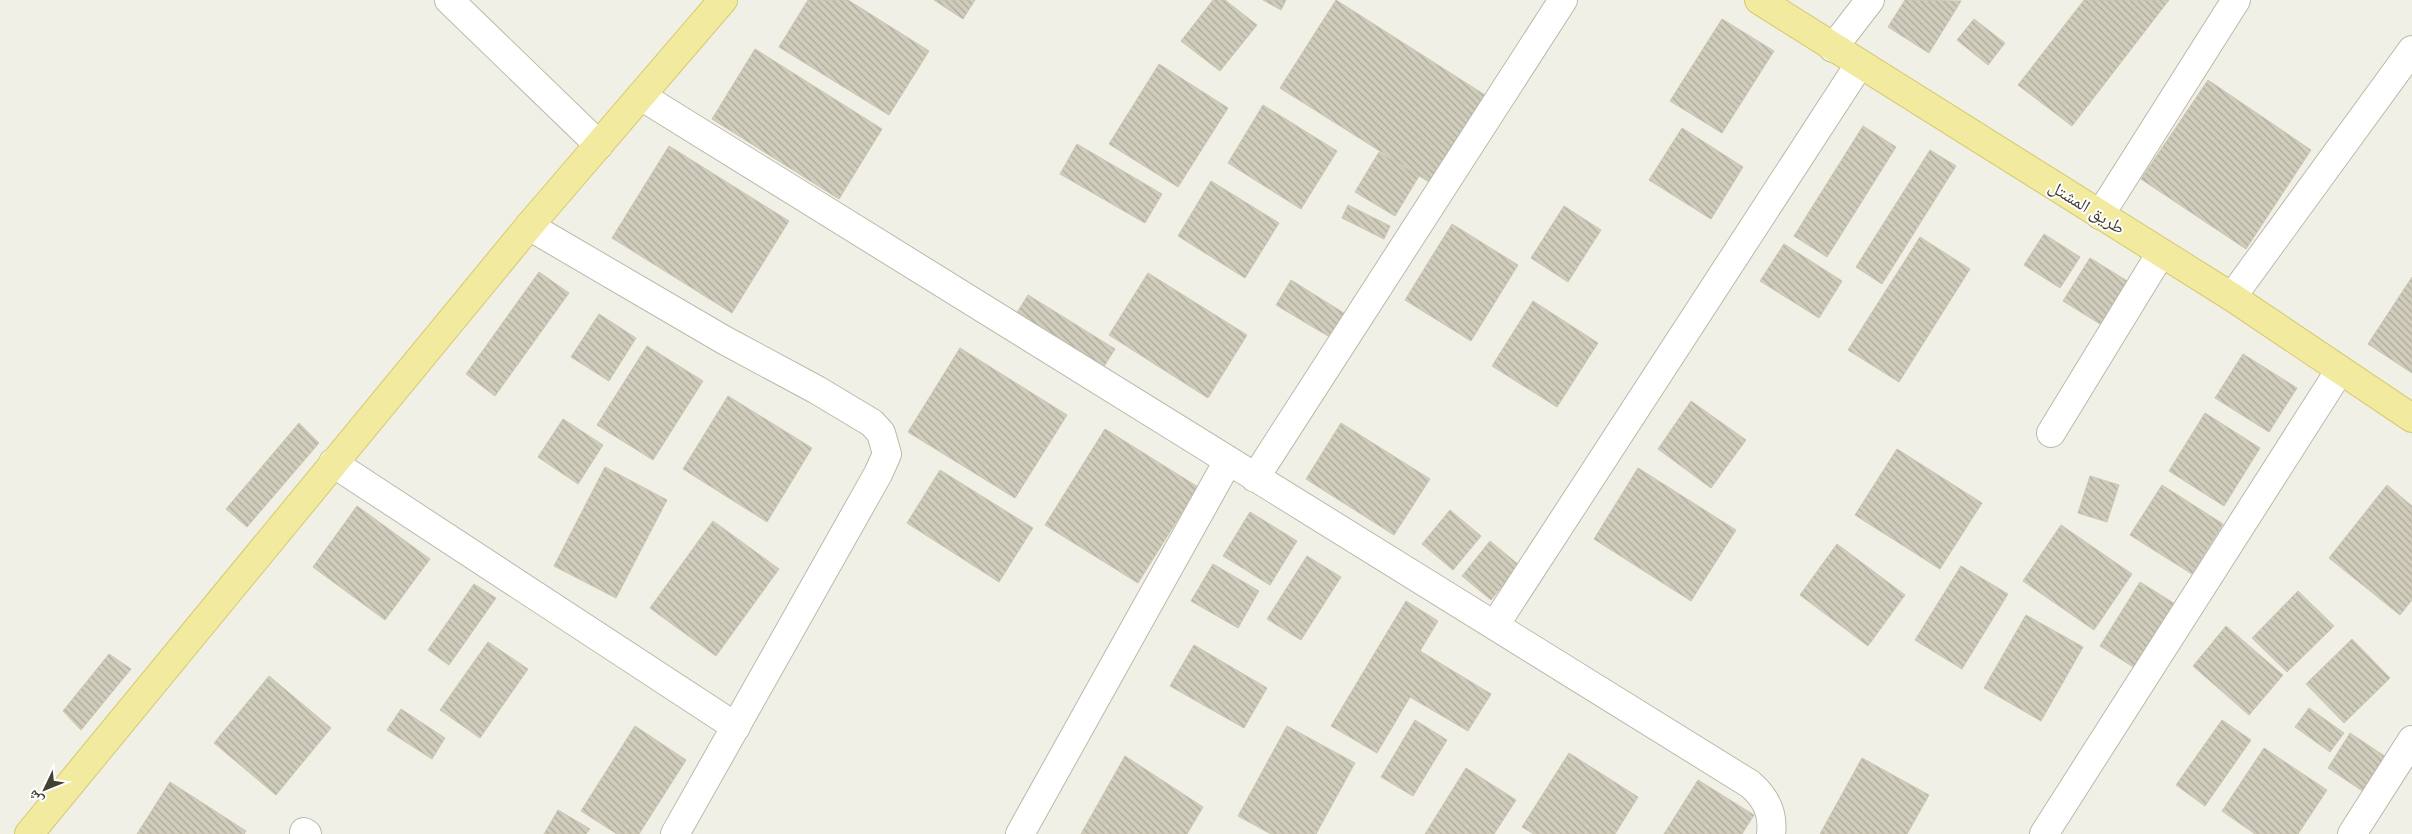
<svg xmlns="http://www.w3.org/2000/svg" width="2412" height="834" font-family="Cabin,'Noto Naskh Arabic',sans-serif">
<defs>
<pattern id="building-back-hatch" width="6" height="6" patternUnits="userSpaceOnUse" patternTransform="scale(1.25)"><rect width="6" height="6" fill="#d1cdbd"/><path d="M-1 5l2 2M0 0l6 6M5-1l2 2" fill="none" stroke="#aba89a"/></pattern>
</defs>
<rect width="100%" height="100%" fill="#f1f0e6"/>
<path fill="url(#building-back-hatch)" stroke="#cbc6b1" d="M808 0H848L929 51 889 115 779 47Z
M934 0H975L963 19Z
M1213 0H1225L1257 25 1220 71 1181 41Z
M1263 0H1286L1281 10Z
M1336 0 1485 95 1429 182 1280 88Z
M1905 0 1961 1 1929 53 1888 27Z
M2084 0H2169L2072 126 2018 85Z
M1722 19 1774 51 1722 133 1670 101Z
M1974 19 2005 43 1988 65 1957 40Z
M755 49 882 129 839 199 712 119Z
M1159 64 1228 108 1178 187 1109 144Z
M2208 80 2311 150 2246 249 2141 179Z
M1263 105 1337 151 1301 209 1228 163Z
M1863 126 1896 147 1827 257 1794 236Z
M1682 128 1743 167 1711 219 1649 180Z
M1077 144 1162 194 1145 223 1060 174Z
M669 146 789 221 732 313 612 238Z
M1930 150 1956 166 1882 284 1856 267Z
M1379 152 1419 176 1395 216 1355 192Z
M1211 181 1279 223 1245 278 1178 236Z
M1348 205 1390 226 1384 239 1342 218Z
M1564 206 1601 230 1568 282 1531 258Z
M1452 224 1518 265 1471 341 1405 300Z
M2044 234 2080 257 2060 288 2024 265Z
M1920 237 1970 269 1899 382 1848 350Z
M1784 244 1842 281 1819 318 1760 281Z
M2090 258 2132 284 2105 327 2063 301Z
M539 272 569 293 495 396 466 374Z
M1148 273 1247 335 1208 398 1109 335Z
M2412 277V373L2368 344Z
M1291 280 1347 315 1333 339 1276 305Z
M1028 295 1115 349 1103 368 1016 314Z
M1533 301 1598 343 1557 407 1492 366Z
M599 314 636 338 609 381 571 357Z
M647 346 703 381 653 460 597 425Z
M960 348 1067 415 1015 498 908 432Z
M2243 354 2297 388 2269 432 2215 398Z
M728 396 812 448 767 522 683 469Z
M1691 401 1746 440 1711 488 1658 449Z
M2205 413 2260 448 2224 506 2169 471Z
M563 419 603 445 578 484 538 457Z
M299 423 319 443 247 527 226 509Z
M1341 423 1430 479 1394 535 1306 479Z
M1105 429 1198 487 1138 583 1045 525Z
M1897 449 1982 503 1940 569 1855 515Z
M605 467 667 500 616 598 554 566Z
M1638 468 1736 530 1691 601 1594 539Z
M940 470 1033 528 999 582 907 523Z
M2090 476 2119 485 2107 522 2078 513Z
M2162 485 2223 524 2192 574 2130 535Z
M2387 485 2412 506V600L2400 615 2329 558Z
M357 506 430 559 385 620 313 567Z
M1450 510 1481 536 1453 570 1422 544Z
M1250 512 1297 541 1270 585 1223 556Z
M713 521 779 569 716 656 650 608Z
M2061 525 2132 574 2094 630 2023 581Z
M1490 541 1519 565 1491 600 1462 576Z
M1837 544 1905 595 1868 646 1800 595Z
M1307 556 1341 577 1301 640 1267 619Z
M1213 564 1259 591 1238 628 1191 601Z
M1961 566 2008 594 1962 669 1915 640Z
M2140 582 2175 604 2135 668 2100 646Z
M474 584 496 598 449 665 428 650Z
M2298 591 2334 626 2287 672 2252 638Z
M1406 601 1438 621 1420 651 1491 694 1468 731 1410 697 1377 753 1331 726Z
M2026 615 2083 647 2041 721 1984 688Z
M2226 626 2283 675 2249 715 2193 666Z
M2352 639 2390 678 2344 723 2306 684Z
M488 642 528 669 480 738 440 710Z
M1194 645 1267 688 1244 728 1170 686Z
M109 654 131 669 81 730 63 711Z
M269 676 331 728 276 795 214 743Z
M2309 708 2344 733 2330 752 2295 727Z
M401 709 445 738 432 759 387 730Z
M1415 720 1447 740 1413 796 1381 777Z
M2222 720 2251 740 2205 806 2176 785Z
M635 726 686 760 639 834H617L581 811Z
M1287 726 1355 763 1316 834H1271L1238 816Z
M2350 733 2386 757 2364 792 2328 768Z
M2264 748 2327 790 2298 834H2255L2222 811Z
M1569 753 1638 797 1615 834H1534L1522 827Z
M1125 756 1203 807 1187 834H1081Z
M1862 758 1929 795 1907 834H1820Z
M1466 768 1516 800 1494 834H1425Z
M1698 780 1754 815 1742 834H1664Z
M170 782 246 831 244 834H137Z
M558 810 590 829 586 834H544Z"/>
<g fill="none" stroke-linecap="round" stroke-linejoin="round">
<defs>
<path id="minor" d="M449 0 599 145
M1833 48 1870 0
M641 96 1750 784C1765 797 1774 812 1771 834
M2100 215 2236 0
M529 226 724 340 817 390 872 423 881 433 887 454 878 474 675 834
M2232 297 2412 50
M2051 433 2161 253
M333 463 736 727
M1255 478 1563 0
M1495 625 1859 65
M304 832 307 834
M1020 834 1228 461
M2044 834 2340 370
M2352 834 2412 740"/>
<path id="major" d="M1759 0 2232 297 2412 418
M29 834 529 226 723 0"/>
</defs>
<use href="#minor" stroke="#bbb9aa" stroke-width="30"/>
<use href="#major" stroke="#d5ca70" stroke-width="30"/>
<use href="#minor" stroke="#fff" stroke-width="28"/>
<use href="#major" stroke="#f2ea9e" stroke-width="28"/>
</g>
<g text-anchor="middle" stroke-width="4" stroke-linejoin="round" paint-order="stroke">
<g font-size="18" fill="#434036" stroke="#fff">
<text transform="translate(2087 207) rotate(32)" y="6">طريق المشتل</text>
</g>
</g>
<g transform="translate(45 789) rotate(227)" stroke="#ffffff" stroke-width="4" paint-order="stroke">
<path d="M0-4L9 19L0 12L-9 19Z" fill="#434036"/>
<text y="-8" font-size="14" font-weight="bold" text-anchor="middle" fill="#434036">ش</text>
</g>
</svg>
